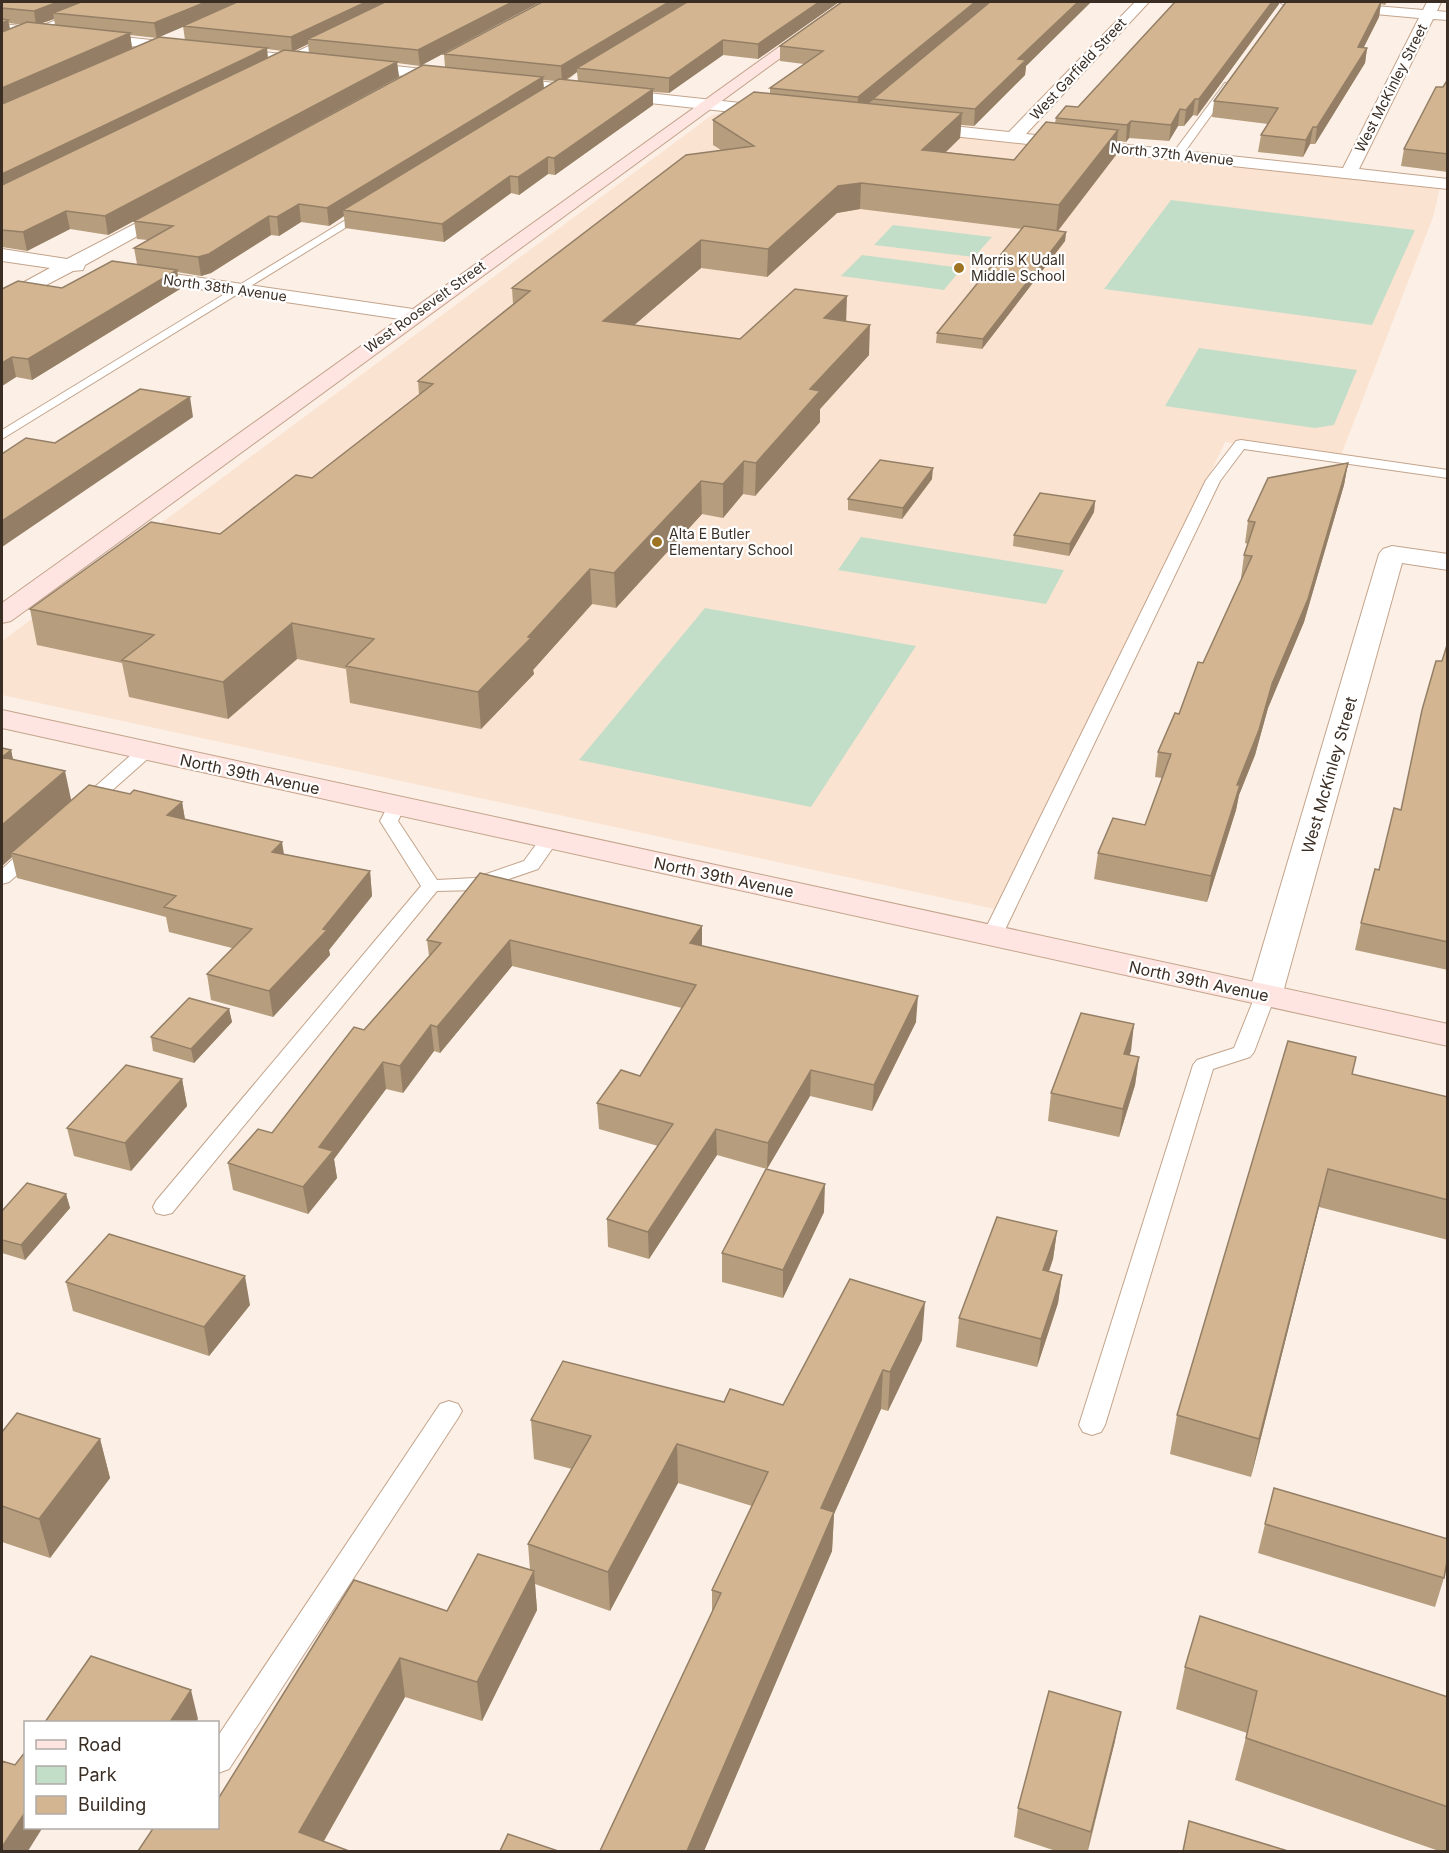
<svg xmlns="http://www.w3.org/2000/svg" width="1449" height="1853" font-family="Inter,sans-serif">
<rect width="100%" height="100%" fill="#fcefe5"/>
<path fill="#fbe3d1" d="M727 112 1440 188 1433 217 1340 458 1225 442 1004 911 2 695V641L712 115Z"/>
<path fill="#c2dec9" d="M1171 200 1415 230 1372 325 1104 289Z
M893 225 992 237 974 257 874 245Z
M862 255 962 268 944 290 841 276Z
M1199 348 1357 370 1334 425 1315 428 1165 406Z
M861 537 1064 570 1046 604 838 570Z
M705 608 916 646 811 807 579 760Z"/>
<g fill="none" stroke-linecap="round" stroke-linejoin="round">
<defs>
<path id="lane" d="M103 2H113L2 46V41Z
M333 34 336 39 281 65 274 63Z
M1225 83 1233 85 1181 157H1173V153Z
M367 207 371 208V212L2 439V430Z
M1241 440 1448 470V478L1244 449 1220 481 1002 936 992 942 985 940 982 936 1206 480 1236 441Z
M146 746 155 751 152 755 91 809H79L76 805 79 801 140 747Z
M396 801 405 806 398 821 437 880 475 878 524 861 543 835 550 833 559 839 538 869 477 890 437 891 172 1213 164 1215 156 1213 153 1207 156 1201 421 886 380 821 390 802Z
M34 844 41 846 43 850 41 854 9 882 2 884V869L27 846Z
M1265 990 1272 992 1275 996 1254 1052 1250 1057 1213 1069 1105 1425 1101 1432 1092 1435 1083 1432 1079 1425 1193 1065 1197 1060 1234 1048 1255 996 1258 992Z
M449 1401 458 1404 462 1411 458 1418 229 1769 218 1773V1736L440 1404Z"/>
<path id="street" d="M1135 2H1149L1026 134 1343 168 1419 18 1286 6 1279 2H1328L1423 10 1427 2H1441L1437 11 1448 12V20L1433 19 1359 169 1448 179V189L915 132 907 127 915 122 1009 132Z
M2 24 778 107 786 112 778 117 2 32Z
M175 203 184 208 181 212 85 265 83 270 73 271 2 308V294L50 268 2 261V249L67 259Z
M133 268 413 309 420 311 423 315 420 319 413 321 126 278 123 274Z
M1392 546 1448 554V570L1402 563 1282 996 1277 1003 1265 1007 1253 1003 1248 996 1379 554 1383 549Z"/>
<path id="secondary" d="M842 2H857L11 621 2 623V603Z
M2 710 1448 1024V1046L2 728Z"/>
</defs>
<use href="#lane" stroke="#c3a48c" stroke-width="2"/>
<use href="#street" stroke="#c3a48c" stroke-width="2"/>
<use href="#secondary" stroke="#c3a48c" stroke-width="2"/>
<use href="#lane" fill="#fff" fill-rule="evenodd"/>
<use href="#street" fill="#fff" fill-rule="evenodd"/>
<use href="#secondary" fill="#ffe5e1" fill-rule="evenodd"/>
</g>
<path fill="#b59d7d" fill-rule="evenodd" d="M2 2H540L420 66 397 63 399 77 108 235 70 229 27 251 2 247ZM54 19 55 25 40 24ZM9 23 16 24H23L10 29ZM183 26 185 40 132 48 130 35 157 38ZM308 44 309 53 294 51ZM267 49 282 51 268 58Z
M542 2H839L758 59 723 55 669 93 653 92V105L555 175 548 174 519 195 511 193 444 242 345 228 344 216 329 226 301 222 279 236 271 235 211 273 201 276 177 272 180 289 32 380 16 377 2 386V289L62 288 137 264 134 248 148 240 137 239 134 221 445 67 444 54ZM577 72 578 81 566 80 571 77ZM543 80 555 81 544 89Z
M842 2H1091L1026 66 1025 75 974 126 961 125 960 138 946 152 1014 160 1055 123 1056 118 1078 107 1175 2H1279V4L1197 116 1193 115 1184 126H1178L1169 141 1129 138 1126 142 1117 141 1116 155 1058 231 1066 232 1065 241 982 349 936 343 937 333 1022 229 860 209 837 213 767 277 701 268 634 325 740 339 846 322 869 355 820 409V422L755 496 743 494 723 518 702 514 616 608 592 604 533 670 534 674 481 729 350 703 346 669 297 659 228 719 129 697 122 663 37 645 30 609 220 534 312 478 419 395 418 381 513 304 512 288 721 150 713 145V120L770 93V88L804 64 780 61V46Z
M1286 2H1387L1385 5 1381 4 1379 17 1363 48H1367L1365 63 1315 144H1310L1303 157 1258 152 1261 135 1268 124 1212 117 1214 101Z
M1448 79V172L1401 166 1404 149 1443 87Z
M1348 463 1344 485 1304 622 1268 708 1255 755 1239 795 1236 810 1207 902 1094 879 1098 853 1145 825 1162 778 1155 777 1158 752 1179 714 1242 578H1241L1244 555 1248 544 1245 543 1248 521Z
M932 479 902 519 848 510V499Z
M1095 501 1094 512 1069 556 1013 546 1014 535Z
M1448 642V970L1355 950 1361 923 1401 810Z
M2 748 11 750 13 760 71 801 130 794 182 802 185 819 284 854 370 871 372 896 329 950 330 955 273 1017 211 1000 207 974 232 948 169 932 166 917 17 878 12 857 2 866Z
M480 873 702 946 916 1022 872 1111 810 1096 767 1169 717 1155 649 1259 608 1247 607 1219 658 1146 599 1129 597 1103 640 1076 682 1008 512 966 440 1053 434 1051 403 1093 386 1089 334 1159 337 1178 308 1214 233 1190 228 1163 272 1133 429 956 427 940Z
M229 1009 232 1022 194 1063 153 1051 151 1037Z
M1134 1024 1129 1055 1139 1057 1135 1085 1119 1137 1048 1121 1051 1093Z
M1352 1074 1448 1097V1240L1319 1207 1251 1477 1170 1454 1177 1415Z
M182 1079 187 1106 131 1171 74 1156 67 1128Z
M66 1194 70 1208 25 1260 2 1253V1211Z
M824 1212 783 1298 722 1282V1253Z
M1057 1231 1053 1259 1049 1271 1062 1275 1058 1303 1037 1367 956 1347 959 1318Z
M66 1282 250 1305 209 1356 73 1311Z
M922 1340 888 1411 881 1409 834 1514 832 1551 704 1851H600L712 1612V1590L752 1506 678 1483 610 1611 535 1584 537 1610 482 1721 405 1697 324 1841 218 1827 447 1611 530 1570 528 1544 572 1469 534 1459 531 1420 724 1402 783 1405Z
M2 1432 100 1439 110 1478 50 1558 2 1542Z
M1265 1524 1444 1578 1435 1607 1258 1553Z
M1185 1667 1448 1697V1851H1439L1235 1780 1247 1733 1176 1709Z
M1115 1741 1088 1851H1056L1014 1837 1018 1808Z"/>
<path fill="#947f66" d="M58 2H98L53 13 54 19 36 25 34 11Z
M206 2H242L157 38 154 23Z
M366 2H397L308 39V44L292 52 291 37Z
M512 2H540L420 66 418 50Z
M669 2H693L577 68V72L562 82 561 66Z
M819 2H839L758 59V44Z
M975 2H991L857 113 858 97Z
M1078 2H1091L1026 66 1025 75 974 126 975 109 1018 59Z
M1272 2H1279V4L1197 116 1199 99Z
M1381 2 1379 17 1356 63 1358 47Z
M8 20 11 35 2 39V23Z
M130 33 132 48 2 106V88Z
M723 40V55L669 93V78Z
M267 48 268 64 2 193V174Z
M1367 48 1365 63 1315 144 1317 127Z
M397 62 399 77 108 235 105 216Z
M543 77 544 93 343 210 344 216 329 226 327 208Z
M653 89V105L555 175 554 158Z
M1195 99 1193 115 1184 126 1186 110Z
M1180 109 1178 126 1169 141 1171 125Z
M962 113 960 138 921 176 922 150Z
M1131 121 1129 138 1126 142 1127 125Z
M1313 127 1310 144 1303 157 1306 140Z
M1118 130 1116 155 1056 233 1059 205Z
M548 157V174L519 195 518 177Z
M510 176 511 193 444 242 442 224Z
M861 183 860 209 837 213 767 277 768 249 838 186Z
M299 204 301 222 279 236 277 217Z
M66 211 70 229 27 251 23 232Z
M269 216 271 235 211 273 201 276 198 257Z
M1066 232 1065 241 982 349 983 339Z
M701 240V268L604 351 603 321Z
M177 270 180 289 32 380 28 359Z
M847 296 846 325 824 318Z
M870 325 869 355 820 409V422L755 496 756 463 810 389Z
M12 357 16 377 2 386V363Z
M190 397 193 417 2 547V521Z
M744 461 743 494 723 518V484Z
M1348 463 1344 485 1304 622 1268 708 1255 755 1239 795 1236 810 1207 902 1211 876 1237 785Z
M933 468 932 479 902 519 903 508Z
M701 481 702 514 616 608 614 573Z
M1095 501 1094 512 1069 556 1070 544Z
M590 569 592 604 533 670 534 674 481 729 478 692Z
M292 623 297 659 228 719 223 682Z
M11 750 18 783 2 757Z
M65 771 72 804 11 853 12 857 2 866V825Z
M182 802 186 826 167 815Z
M282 842 286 867 272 852Z
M370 871 372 896 329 950 330 955 273 1017 269 991 323 929Z
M702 926V951L690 943Z
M510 940 512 966 440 1053 437 1027Z
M918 996 916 1022 872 1111 874 1085Z
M229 1009 232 1022 194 1063 191 1049Z
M1134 1024 1131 1051 1120 1081 1124 1054Z
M431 1025 434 1051 403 1093 400 1066Z
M1139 1057 1135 1085 1119 1137 1123 1109Z
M383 1062 386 1089 334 1159 337 1178 308 1214 303 1187 319 1147Z
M811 1070 810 1096 767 1169 768 1143Z
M182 1079 187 1106 131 1171 125 1143Z
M716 1129 717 1155 649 1259 648 1232Z
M1328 1169 1319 1207 1251 1477 1259 1439Z
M825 1184 824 1212 783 1298V1270Z
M66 1194 70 1208 25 1260 21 1245Z
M1057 1231 1053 1259 1040 1298 1043 1270Z
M1062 1275 1058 1303 1037 1367 1041 1339Z
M245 1276 250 1305 209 1356 204 1327Z
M925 1302 922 1340 888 1411 890 1372Z
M883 1370 881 1409 834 1514 832 1551 704 1851H687L821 1508Z
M100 1439 110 1478 50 1558 39 1519Z
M677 1444 678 1483 610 1611 608 1572Z
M534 1571 537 1610 482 1721 477 1682Z
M400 1658 405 1697 318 1851 299 1832Z
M191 1690 198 1719 196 1722H170Z
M1121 1712 1115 1741 1087 1851 1091 1832Z
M26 1811V1827H43L28 1851H2V1847Z"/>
<path fill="#d3b691" stroke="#947f66" stroke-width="1.5" d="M2 2H58L34 11 2 8Z
M81 2H206L154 23 53 13Z
M237 2H366L291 37 183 26Z
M385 2H512L418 50 308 39Z
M542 2H669L561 66 444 54Z
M687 2H819L758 44 723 40 669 78 577 68Z
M842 2H975L858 97 770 88 823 51 780 46Z
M990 2H1078L1018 59 1026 60 975 109 873 99Z
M1175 2H1272L1199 99H1195L1186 110 1180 109 1171 125 1131 121 1127 125 1056 118 1066 106 1078 107Z
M1286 2H1381L1358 47 1367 48 1317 127H1313L1306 140 1261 135 1278 108 1214 101Z
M2 19 8 20 2 23Z
M27 22 130 33 2 88V32Z
M159 37 267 48 2 174V104Z
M284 50 397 62 105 216 66 211 23 232 2 230V185Z
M423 65 543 77 327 208 299 204 277 217 269 216 209 254 198 257 134 248 173 226 134 221Z
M559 79 653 89 554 158 548 157 518 177 510 176 442 224 343 210Z
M1448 79V154L1404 149 1436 87H1443Z
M754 92 962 113 922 150 1014 160 1046 122 1118 130 1059 205 861 183 838 186 768 249 701 240 603 321 740 339 795 289 847 296 824 318 870 325 810 389 820 391 756 463 744 461 723 484 701 481 614 573 590 569 528 637 531 638 478 692 346 666 374 639 292 623 223 682 122 660 154 635 30 609 151 522 220 534 296 475 312 478 433 384 418 381 530 291 512 288 686 155 754 146 713 120Z
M1024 226 1066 232 983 339 937 333Z
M112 261 177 270 28 359 12 357 2 363V289L18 281 62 288Z
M140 389 190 397 2 521V454L26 438 55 443Z
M880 460 933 468 903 508 848 499Z
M1348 463 1308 599 1272 684 1259 730 1237 785H1240L1211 876 1098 853 1113 818 1145 825 1171 754 1158 752 1175 713 1179 714 1198 662 1203 663 1252 556 1244 555 1255 522 1248 521 1268 478Z
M1040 493 1095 501 1070 544 1014 535Z
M1448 642V942L1361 923 1375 869 1379 870 1394 808 1401 810 1422 710 1436 661H1442Z
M2 748 11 750 2 757 65 771 2 825Z
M89 785 130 794 134 790 182 802 167 815 282 842 272 852 370 871 323 929 327 930 269 991 207 974 252 929 164 907 176 896 11 853Z
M480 873 702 926 690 943 918 996 874 1085 811 1070 768 1143 716 1129 648 1232 607 1219 673 1124 597 1103 621 1070 640 1076 696 985 510 940 437 1027 431 1025 400 1066 383 1062 319 1147 333 1151 303 1187 228 1163 258 1129 272 1133 354 1027 364 1030 441 943 427 940Z
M189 998 229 1009 191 1049 151 1037Z
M1081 1013 1134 1024 1124 1054 1139 1057 1123 1109 1051 1093Z
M1288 1041 1356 1057 1352 1074 1448 1097V1200L1328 1169 1259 1439 1177 1415Z
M126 1065 182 1079 125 1143 67 1128Z
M766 1169 825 1184 783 1270 722 1253Z
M27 1183 66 1194 21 1245 2 1240V1211Z
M997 1217 1057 1231 1043 1270 1062 1275 1041 1339 959 1318Z
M109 1234 245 1276 204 1327 66 1282Z
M850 1279 925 1302 890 1372 883 1370 821 1508 834 1512 687 1851H600L721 1593 712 1590 768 1472 677 1444 608 1572 528 1544 591 1436 531 1420 563 1361 724 1402 730 1389 783 1405Z
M17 1413 100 1439 39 1519 2 1506V1432Z
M1274 1488 1448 1539V1556L1444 1578 1265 1524Z
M478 1554 534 1571 477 1682 400 1658 299 1832 349 1851H138L154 1827H218V1799L354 1580 447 1611Z
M1200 1616 1448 1697V1807L1246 1738 1257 1691 1185 1667Z
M91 1656 191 1690 170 1722H45Z
M1049 1691 1121 1712 1091 1832 1018 1808Z
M26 1751V1811L2 1847V1761L15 1765Z
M1189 1821 1288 1851H1183Z
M508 1834 558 1851H500Z"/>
<g fill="#9e7423" stroke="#fff" stroke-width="2">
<circle cx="959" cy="268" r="6"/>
<circle cx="657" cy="542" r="6"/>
</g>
<g text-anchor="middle" stroke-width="4.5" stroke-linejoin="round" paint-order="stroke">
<g font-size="14" fill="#3a2e24" stroke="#fff">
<text transform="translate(1078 69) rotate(-47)" y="5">West Garfield Street</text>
<text transform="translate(1391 88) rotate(-63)" y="5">West McKinley Street</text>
<text transform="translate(1172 154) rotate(6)" y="5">North 37th Avenue</text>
<text transform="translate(225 288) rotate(8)" y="5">North 38th Avenue</text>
<text transform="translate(425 307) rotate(-36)" y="5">West Roosevelt Street</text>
</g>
<g font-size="14" fill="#3a2e24" stroke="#fff" text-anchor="start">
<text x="971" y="265">Morris K Udall<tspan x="971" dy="16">Middle School</tspan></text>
<text x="669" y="539">Alta E Butler<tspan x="669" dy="16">Elementary School</tspan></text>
</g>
<g font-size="16" fill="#3a2e24" stroke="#fff">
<text transform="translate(250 774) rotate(12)" y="6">North 39th Avenue</text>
<text transform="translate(1329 775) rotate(-74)" y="6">West McKinley Street</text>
<text transform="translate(724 877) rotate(12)" y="6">North 39th Avenue</text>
<text transform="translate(1199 981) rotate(12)" y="6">North 39th Avenue</text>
</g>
</g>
<rect width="1449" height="1853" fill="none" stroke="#3a2e24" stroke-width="6"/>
<rect x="24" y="1721" width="195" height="108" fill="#ffffff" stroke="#b0aba7" stroke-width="1.5"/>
<rect x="36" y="1740" width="30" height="9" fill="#ffe5e1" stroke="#b0aba7" stroke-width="1.5"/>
<text x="78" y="1751" font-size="18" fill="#3a2e24">Road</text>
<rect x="36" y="1766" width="30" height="18" fill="#c2dec9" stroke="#b0aba7" stroke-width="1.5"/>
<text x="78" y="1781" font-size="18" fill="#3a2e24">Park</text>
<rect x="36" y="1796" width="30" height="18" fill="#d3b691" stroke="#b0aba7" stroke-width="1.5"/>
<text x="78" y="1811" font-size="18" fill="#3a2e24">Building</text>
</svg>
